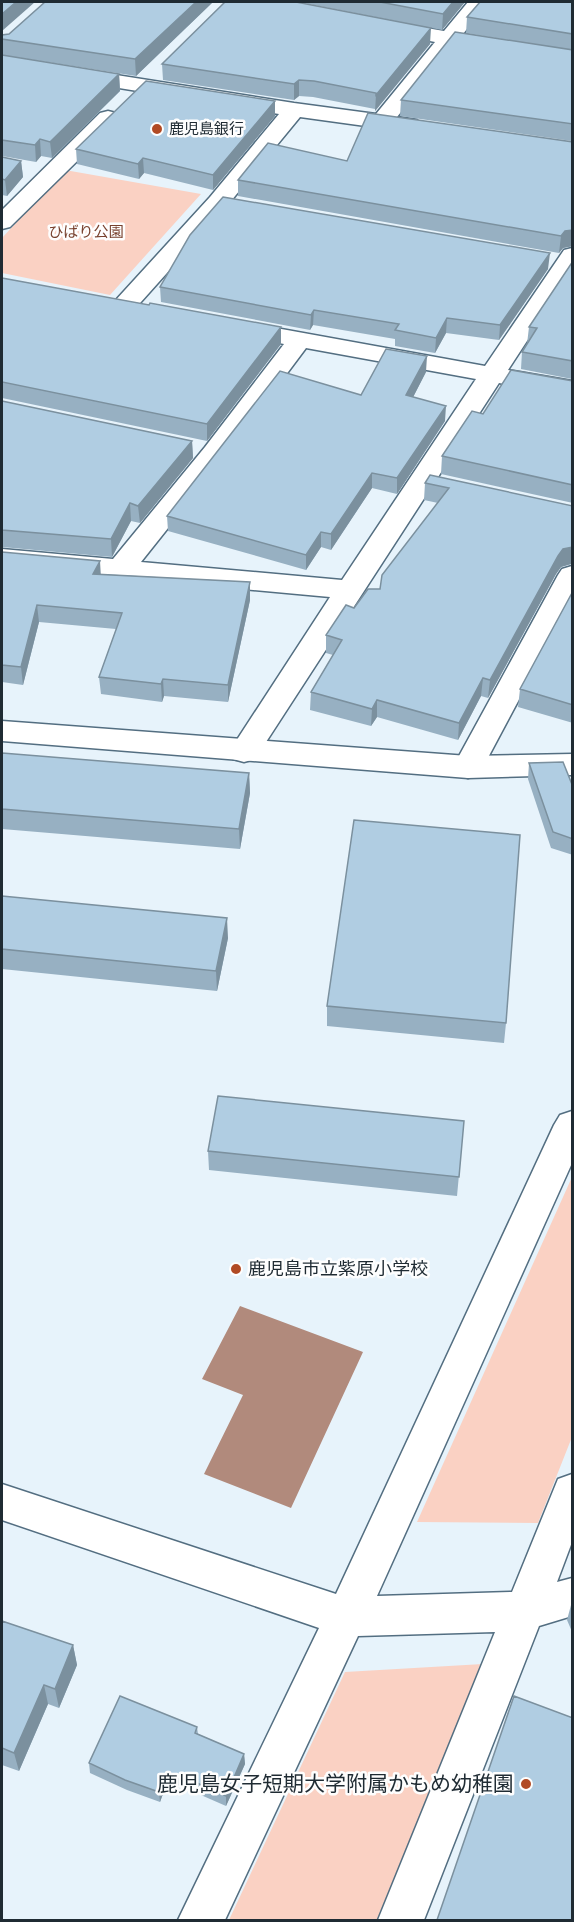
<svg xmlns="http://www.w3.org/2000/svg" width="574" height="1922" font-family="'Fira Sans Condensed','Noto Sans JP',sans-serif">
<rect width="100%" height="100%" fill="#e7f3fb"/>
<path fill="#fad1c3" d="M65 170 201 194 110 295 2 273V238Z
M572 1177V1437L538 1523 417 1522Z
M483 1664 378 1920H229L345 1672Z"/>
<path fill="#b18a7c" d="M240 1306 363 1352 291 1508 204 1474 243 1395 202 1379Z"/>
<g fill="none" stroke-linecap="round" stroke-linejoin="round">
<defs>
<path id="street" d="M468 2H488L463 34 572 53V65L454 45 397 117 417 120 420 125 417 130 409 132 300 117 226 207 132 312 123 314 114 312 111 307 114 302 210 197 279 114 2 69V57L294 103 376 114 435 42 379 31 376 27 379 23 386 21 444 31Z
M108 111 116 113 119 118 116 123 10 227 2 229V210L100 113Z
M572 248V272L508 370 572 381V397L499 383 255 759 244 762 233 759 229 752 330 597 2 567V549L113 559 205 447 284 344 229 333 226 328 229 323 238 321 485 366 564 250ZM306 348 476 379 342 580 141 562 223 459Z
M572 566V600L483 767 479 774 468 778 457 774 453 767 558 575 562 569Z
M572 1111V1163L377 1596 512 1592 558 1479 572 1474V1542L557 1582 572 1578V1616L539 1626 424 1920H378L495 1632 358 1636 225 1920H178L319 1628 2 1520V1484L336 1594 554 1125 560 1115Z"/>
<path id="secondary" d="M2 721 468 756 572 754V775L468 778 2 741Z"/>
</defs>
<use href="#street" stroke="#536e81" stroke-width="3"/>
<use href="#secondary" stroke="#536e81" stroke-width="3"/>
<use href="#street" fill="#fff" fill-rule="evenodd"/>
<use href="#secondary" fill="#fff" fill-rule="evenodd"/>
</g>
<path fill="#97b0c2" d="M213 2 136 76 2 55 119 74 120 91 52 158 41 156 36 162 2 156V35Z
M298 2H465L442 30Z
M573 2V246L563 248 559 253 238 196V180L347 161 572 142V141L400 116 401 100 524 43 466 33 467 17Z
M430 44 375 111V109L313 97 299 96 294 100 163 80 162 64Z
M275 116 213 190 144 173 139 179 77 164 76 149Z
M2 157 21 161 23 177 7 196 2 195Z
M573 261V380L572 379 521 369 522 352 527 344 529 327Z
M548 269 499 340 446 333 435 353 395 346V339L313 325 310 330 161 302 160 287Z
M2 278 149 305 281 327V344L207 441 2 398Z
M426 372 413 397 445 421 397 494 372 488 331 550 321 547 306 570 168 531 167 516 361 395Z
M573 381V503L441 474 442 456 483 414Z
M2 401 192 441 193 458 140 523 131 521 112 557 2 547Z
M425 483 573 506V565L571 564 561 567 556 574 488 698 481 696 458 740 377 717 371 726 310 710 311 692 333 655 326 653V635L354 608 380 589 438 503 424 500Z
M2 552 101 574 250 582V600L228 702 164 696 162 702 101 694 99 677 116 629 39 622 23 685 2 682Z
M573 591V723L518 707 520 689Z
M2 753 249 773 250 793 240 849 2 829Z
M529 763 573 787V855L551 848 528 779Z
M2 896 228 938 217 991 2 969Z
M327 1006 506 1023 504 1043 327 1026Z
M464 1121 457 1196 209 1170 208 1151Z
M571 1605 573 1609V1634L567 1620Z
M2 1621 73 1645 77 1665 59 1708 48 1704 19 1771 2 1765Z
M197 1727 198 1734 244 1754 245 1764 226 1806 178 1785 173 1795 164 1791 160 1802 127 1790 90 1773 89 1763Z"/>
<path fill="#7b909e" d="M16 2H35L2 31V14Z
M196 2H213L136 76 135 59Z
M453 2H465L442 30 443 14Z
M431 28 430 44 375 111 376 95Z
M119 74 120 91 52 158 50 142Z
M299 80V96L294 100V84Z
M275 101V116L213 190V175Z
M40 139 41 156 36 162 35 145Z
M143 158 144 173 139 179 138 164Z
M21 161 23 177 7 196 5 180Z
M573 230V246L563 248 559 253 561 236 565 231Z
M550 253 548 269 499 340 500 325Z
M314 310 313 325 310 330 311 315Z
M447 318 446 333 435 353 436 338Z
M281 327V344L207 441V424Z
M427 356 426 372 406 411V395Z
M446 406 445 421 397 494V478Z
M192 441 193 458 140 523 138 506Z
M372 473V488L331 550V534Z
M130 503 131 521 112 557 111 539Z
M321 532V547L306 570V555Z
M573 547 571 564 561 567 556 574 488 698 490 680 558 556 563 549Z
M100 561 101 578 93 574Z
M250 582V600L228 702V685Z
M37 605 39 622 23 685 21 667Z
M483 678 481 696 458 740 459 723Z
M163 679 164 696 162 702 161 684Z
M377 700V717L371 726 372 709Z
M249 773 250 793 240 849 239 829Z
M227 918 228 938 217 991 216 971Z
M73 1645 77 1665 59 1708 55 1689Z
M44 1685 48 1704 19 1771 14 1753Z
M244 1754 245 1764 226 1806V1796Z
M177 1774 178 1785 173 1795 172 1785Z
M163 1781 164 1791 160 1802 159 1792Z"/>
<path fill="#b0cde2" stroke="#7b909e" stroke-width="1.5" d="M2 2H16L2 14Z
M45 2H196L135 59 2 39V35L9 34Z
M225 2H296L431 28 376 95V93L314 81 299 80 294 84 162 64Z
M380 2H453L443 14Z
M480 2H573V34L467 17Z
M455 32 573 50V124L401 100Z
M2 55 119 74 50 142 40 139 35 145 2 140Z
M146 81 275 101 213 175 143 158 138 164 76 149Z
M368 113 573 142V230L565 231 561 236 238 180 268 143 347 161Z
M2 157 21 161 5 180 2 179Z
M223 197 550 253 500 325 447 318 436 338 395 330 399 324 314 310 311 315 160 287 190 235Z
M573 261V361L522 352 537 328 529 327Z
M2 278 149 305 150 303 281 327 207 424 2 382Z
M386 349 427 356 406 395 446 406 397 478 372 473 331 534 321 532 306 555 167 516 280 371 361 395Z
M511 370 573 381V485L442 456 472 411 483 414Z
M2 401 192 441 138 506 130 503 111 539 2 530Z
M430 475 573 506V547L563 549 558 556 490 680 483 678 459 723 377 700 372 709 311 692 342 640 326 635 346 605 354 608 368 589H380L382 575 449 488 425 483Z
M2 552 100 561 93 574 250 582 228 685 163 679 161 684 99 677 122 613 37 605 21 667 2 665Z
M573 591V705L520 689Z
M2 753 249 773 239 829 2 809Z
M563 762 573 787V839L553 832 529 763Z
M354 820 520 835 506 1023 327 1006Z
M2 896 227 918 216 971 2 949Z
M218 1096 464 1121 459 1177 208 1151Z
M2 1621 73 1645 55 1689 44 1685 14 1753 2 1748Z
M120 1696 197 1727 195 1733 244 1754 226 1796 177 1774 172 1785 163 1781 159 1792 125 1780 89 1763Z
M514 1696 573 1718V1920H437Z"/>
<g fill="#b14a24" stroke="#fefefe" stroke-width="2">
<circle cx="157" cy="129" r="6"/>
<circle cx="236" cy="1269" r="6"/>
<circle cx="526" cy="1784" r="6"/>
</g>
<g text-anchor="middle" stroke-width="5" stroke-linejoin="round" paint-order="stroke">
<g font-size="15" fill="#1f2b33" stroke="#fefefe" text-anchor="start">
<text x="169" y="134">鹿児島銀行</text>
</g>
<g font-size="15" fill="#78412e" stroke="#fefefe">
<text x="86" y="237">ひばり公園</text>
</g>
<g font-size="18" fill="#1f2b33" stroke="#fefefe" text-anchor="start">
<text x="248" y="1275">鹿児島市立紫原小学校</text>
</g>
<g font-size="21" fill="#1f2b33" stroke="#fefefe" text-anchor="end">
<text x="514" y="1791">鹿児島女子短期大学附属かもめ幼稚園</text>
</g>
</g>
<rect width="574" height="1922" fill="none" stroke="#1f2b33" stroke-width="6"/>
</svg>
